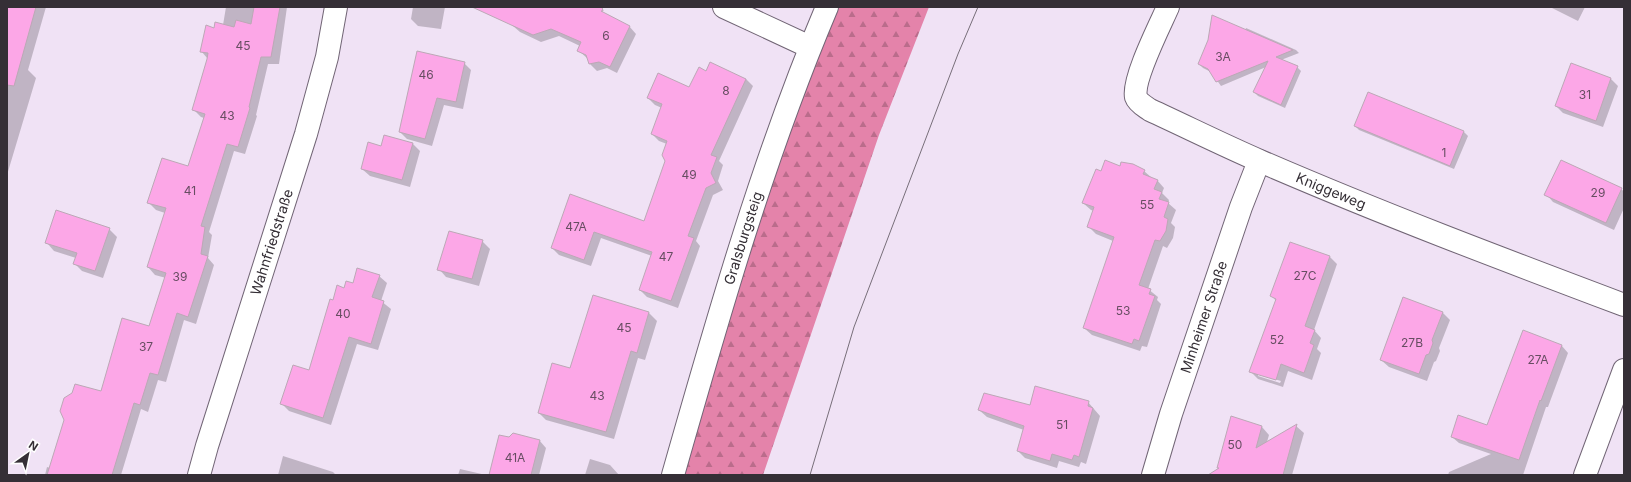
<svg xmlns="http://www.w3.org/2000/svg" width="1631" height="482" font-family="Inter,sans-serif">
<defs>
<pattern id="forest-firs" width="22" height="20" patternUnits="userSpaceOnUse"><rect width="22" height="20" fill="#e483aa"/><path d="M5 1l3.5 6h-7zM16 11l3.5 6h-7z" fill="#ba6c8b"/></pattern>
</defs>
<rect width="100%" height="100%" fill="#f0e2f5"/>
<path fill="url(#forest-firs)" d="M838 7H929L879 135 763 475H683L759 218 821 48Z"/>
<path fill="#0003" fill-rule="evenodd" d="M7 7H46L28 70 36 78 7 175Z
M226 7H287L279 64H268L256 115 257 116 245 154 234 151 209 232 212 235 208 258 214 265 196 324 184 320 166 382 158 380 148 412 141 409 121 475H45L47 467 50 468 102 393 150 327 166 278 155 275 148 267 165 213 156 210 148 202 189 167 204 118 201 117 194 110 208 59 201 51 215 29 223 25Z
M413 7H445L441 29 418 26 411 19Z
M491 7H585L629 26 636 34 617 73 607 68 597 71 590 64 588 59 578 50 580 46 559 36 541 42 520 32Z
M1550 7H1585L1578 21Z
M1246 28 1296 50 1299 53 1281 60 1297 67 1301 71 1285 108 1258 96 1254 92 1266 67 1221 86 1211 72 1203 68 1199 64 1245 31Z
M464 63 471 70 463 109 444 105 432 146 407 139 400 132Z
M706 72 746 79 753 86 719 161 723 165 718 181 723 190 713 195 696 241 700 246 678 308 647 297 640 290 652 256 601 238 591 266 559 255 552 248 571 195 645 222 666 161 667 144 659 141 652 134 662 108 655 105 648 98 690 89Z
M1611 79 1618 86 1603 127 1563 113 1556 106Z
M1355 126 1464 132 1468 136 1454 169 1359 130Z
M413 144 420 151 410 187 370 176 362 169 382 147Z
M1561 161 1624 191V208L1614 230 1553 202 1546 194Z
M1121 167 1144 171 1152 178 1157 180 1164 188 1162 193 1169 200 1168 203 1176 210 1171 223 1175 227 1173 238 1167 248 1163 246 1148 289 1158 297 1157 300 1161 304 1147 347 1142 346 1140 351 1092 335 1084 328 1113 241 1096 234 1089 227 1094 211 1091 210 1083 203 1102 172Z
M109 229 117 237 103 278 82 271 74 263 76 258 54 251 47 243Z
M482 241 490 249 479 286 446 277 439 269Z
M1330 257 1337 264 1314 330 1321 338 1317 349 1321 353 1312 380 1288 371 1283 387 1258 379 1251 372 1276 301 1272 296ZM1258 374 1281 381 1280 383 1258 376Z
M379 276 387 283 381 301 391 309 378 350 357 344 331 425 289 411 281 403 310 371 333 301 345 289Z
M594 296 649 313 657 321 645 360 638 358 614 439 546 420 539 413 570 370Z
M1442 312 1450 320 1439 348 1440 351 1436 361 1434 362 1427 381 1389 367 1381 360Z
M1524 331 1562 346 1568 353 1548 407H1546L1523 475H1448L1449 472 1491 454 1459 443 1452 437 1488 427Z
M1088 402 1100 416 1086 464 1081 462 1079 467 1059 461 1057 468 1025 458 1018 451 1024 430 987 417 979 410Z
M1296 426 1304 433 1292 475H1225L1218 467 1262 427 1269 435 1267 442Z
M539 440 546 448 539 475H490Z
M283 456 333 472 336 475H278Z
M590 459 610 465 619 475H585Z
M460 469 486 475H458Z"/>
<path fill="#fca7e7" stroke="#bca8b6" d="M7 7H36L14 86 7 85Z
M254 7H280L271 57H261L249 107 250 108 238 147 227 144 201 226 205 227 201 254 208 256 188 317 177 313 158 375 150 373 140 405 134 403 112 475H47L64 420 60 411 64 398 72 393 75 384 101 391 122 318 149 326 166 273 147 267 166 208 147 203 162 158 188 166 205 114 192 110 207 59 208 53 200 52 206 25 214 28 215 22 234 27 236 20 251 24Z
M472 7H602L603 11H601L630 26 610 67 599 62 589 64 586 55 577 51 581 42 551 29 533 35Z
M1212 15 1293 50 1276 57 1298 66 1281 105 1253 92 1268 61 1216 82 1208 69 1198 64 1208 40Z
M417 51 465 62 456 102 437 98 425 139 399 132Z
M710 62 746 79 711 155 717 157 711 173 716 183 706 188 688 236 694 238 671 301 639 290 652 252 594 232 584 260 551 248 570 194 644 221 665 161 662 155 667 141 651 134 662 104 647 98 658 73 689 87 699 67 706 71Z
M1571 63 1611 78 1596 121 1555 106Z
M1368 92 1464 131 1450 166 1354 126Z
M384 135 413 143 402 180 361 169 368 142 381 146Z
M1105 160 1120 166 1121 162 1133 164 1145 170 1143 174 1158 180 1154 189 1162 192 1159 199 1169 202 1164 217 1168 219 1166 231 1160 241 1155 240 1139 285 1151 289 1149 294 1155 296 1139 341 1134 339 1132 344 1083 328 1114 237 1087 227 1094 207 1082 203 1096 169 1101 171Z
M1561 160 1622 188 1606 223 1544 195Z
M56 210 110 228 95 271 73 264 77 253 45 243Z
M449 231 483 240 472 279 437 270Z
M1290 242 1330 256 1305 326 1315 330 1310 343 1314 345 1304 373 1281 364 1276 380 1249 372 1276 299 1270 296Z
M357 268 380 275 372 297 384 301 371 344 349 337 323 418 280 404 293 365 309 370 330 299 333 300 337 285 344 288 346 281 353 283Z
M593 295 649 312 637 353 631 351 606 432 538 413 552 363 570 368Z
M1403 297 1443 312 1432 340 1433 343 1429 354 1426 355 1419 374 1380 360Z
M1523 330 1562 345 1541 401 1540 400 1519 460 1451 437 1458 415 1487 425Z
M1035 386 1089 401 1088 406 1093 408 1079 457 1074 455 1072 460 1052 454 1050 461 1017 451 1024 426 978 410 984 393 1030 405Z
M1231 416 1262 426 1256 448 1297 424 1283 475H1208L1219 468H1217Z
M513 433 540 440 531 475H489L499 435 509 437Z"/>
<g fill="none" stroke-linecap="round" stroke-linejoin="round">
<defs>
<g id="minor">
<path d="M724 7 810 47"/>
<path id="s1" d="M1168 7C1160 25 1132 80 1136 97 1138 103 1146 107 1150 110 1187 127 1223 145 1260 161 1380 213 1502 259 1624 305"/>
<path id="s2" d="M199 475 207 446 306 134 327 57 336 7"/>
<path id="s3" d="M673 475C718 317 763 158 827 7"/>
<path id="s4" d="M1153 475 1171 414 1241 207 1259 161"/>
<path d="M1585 475 1624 370"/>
</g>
</defs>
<use href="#minor" stroke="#716575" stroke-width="24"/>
<use href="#minor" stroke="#fff" stroke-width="22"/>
<path stroke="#776e79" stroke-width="1" d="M810 475 854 327 958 54 978 7"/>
</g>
<g text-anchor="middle" stroke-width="3.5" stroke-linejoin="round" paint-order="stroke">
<g font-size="12" fill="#674d62">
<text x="606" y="40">6</text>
<text x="243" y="50">45</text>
<text x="1223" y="61">3A</text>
<text x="426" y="79">46</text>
<text x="726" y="95">8</text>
<text x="1585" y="99">31</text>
<text x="227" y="120">43</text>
<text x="1444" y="157">1</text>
<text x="689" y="179">49</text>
<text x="190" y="195">41</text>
<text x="1598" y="197">29</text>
<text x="1147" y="209">55</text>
<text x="576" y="231">47A</text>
<text x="666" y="261">47</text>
<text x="1305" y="280">27C</text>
<text x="180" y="281">39</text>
<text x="1123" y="315">53</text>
<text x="343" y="318">40</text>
<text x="624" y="332">45</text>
<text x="1277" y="344">52</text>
<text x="1412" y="347">27B</text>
<text x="146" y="351">37</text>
<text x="1538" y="364">27A</text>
<text x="597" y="400">43</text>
<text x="1062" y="429">51</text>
<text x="1235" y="449">50</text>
<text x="515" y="462">41A</text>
</g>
<g font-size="14" fill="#352f36" stroke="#fff">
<text dy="5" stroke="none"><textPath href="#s1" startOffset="314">Kniggeweg</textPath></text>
<text dy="5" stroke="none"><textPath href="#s3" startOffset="247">Gralsburgsteig</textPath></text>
<text dy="5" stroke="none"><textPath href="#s2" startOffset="244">Wahnfriedstraße</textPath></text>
<text dy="5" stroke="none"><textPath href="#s4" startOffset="166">Minheimer Straße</textPath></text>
</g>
</g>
<rect width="1631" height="482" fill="none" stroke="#352f36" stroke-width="16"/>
<g transform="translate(28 454) rotate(33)" stroke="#ffffff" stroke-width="3" paint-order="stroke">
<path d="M0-3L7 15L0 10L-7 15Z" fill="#352f36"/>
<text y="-6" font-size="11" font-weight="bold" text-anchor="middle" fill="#352f36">N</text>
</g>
</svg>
